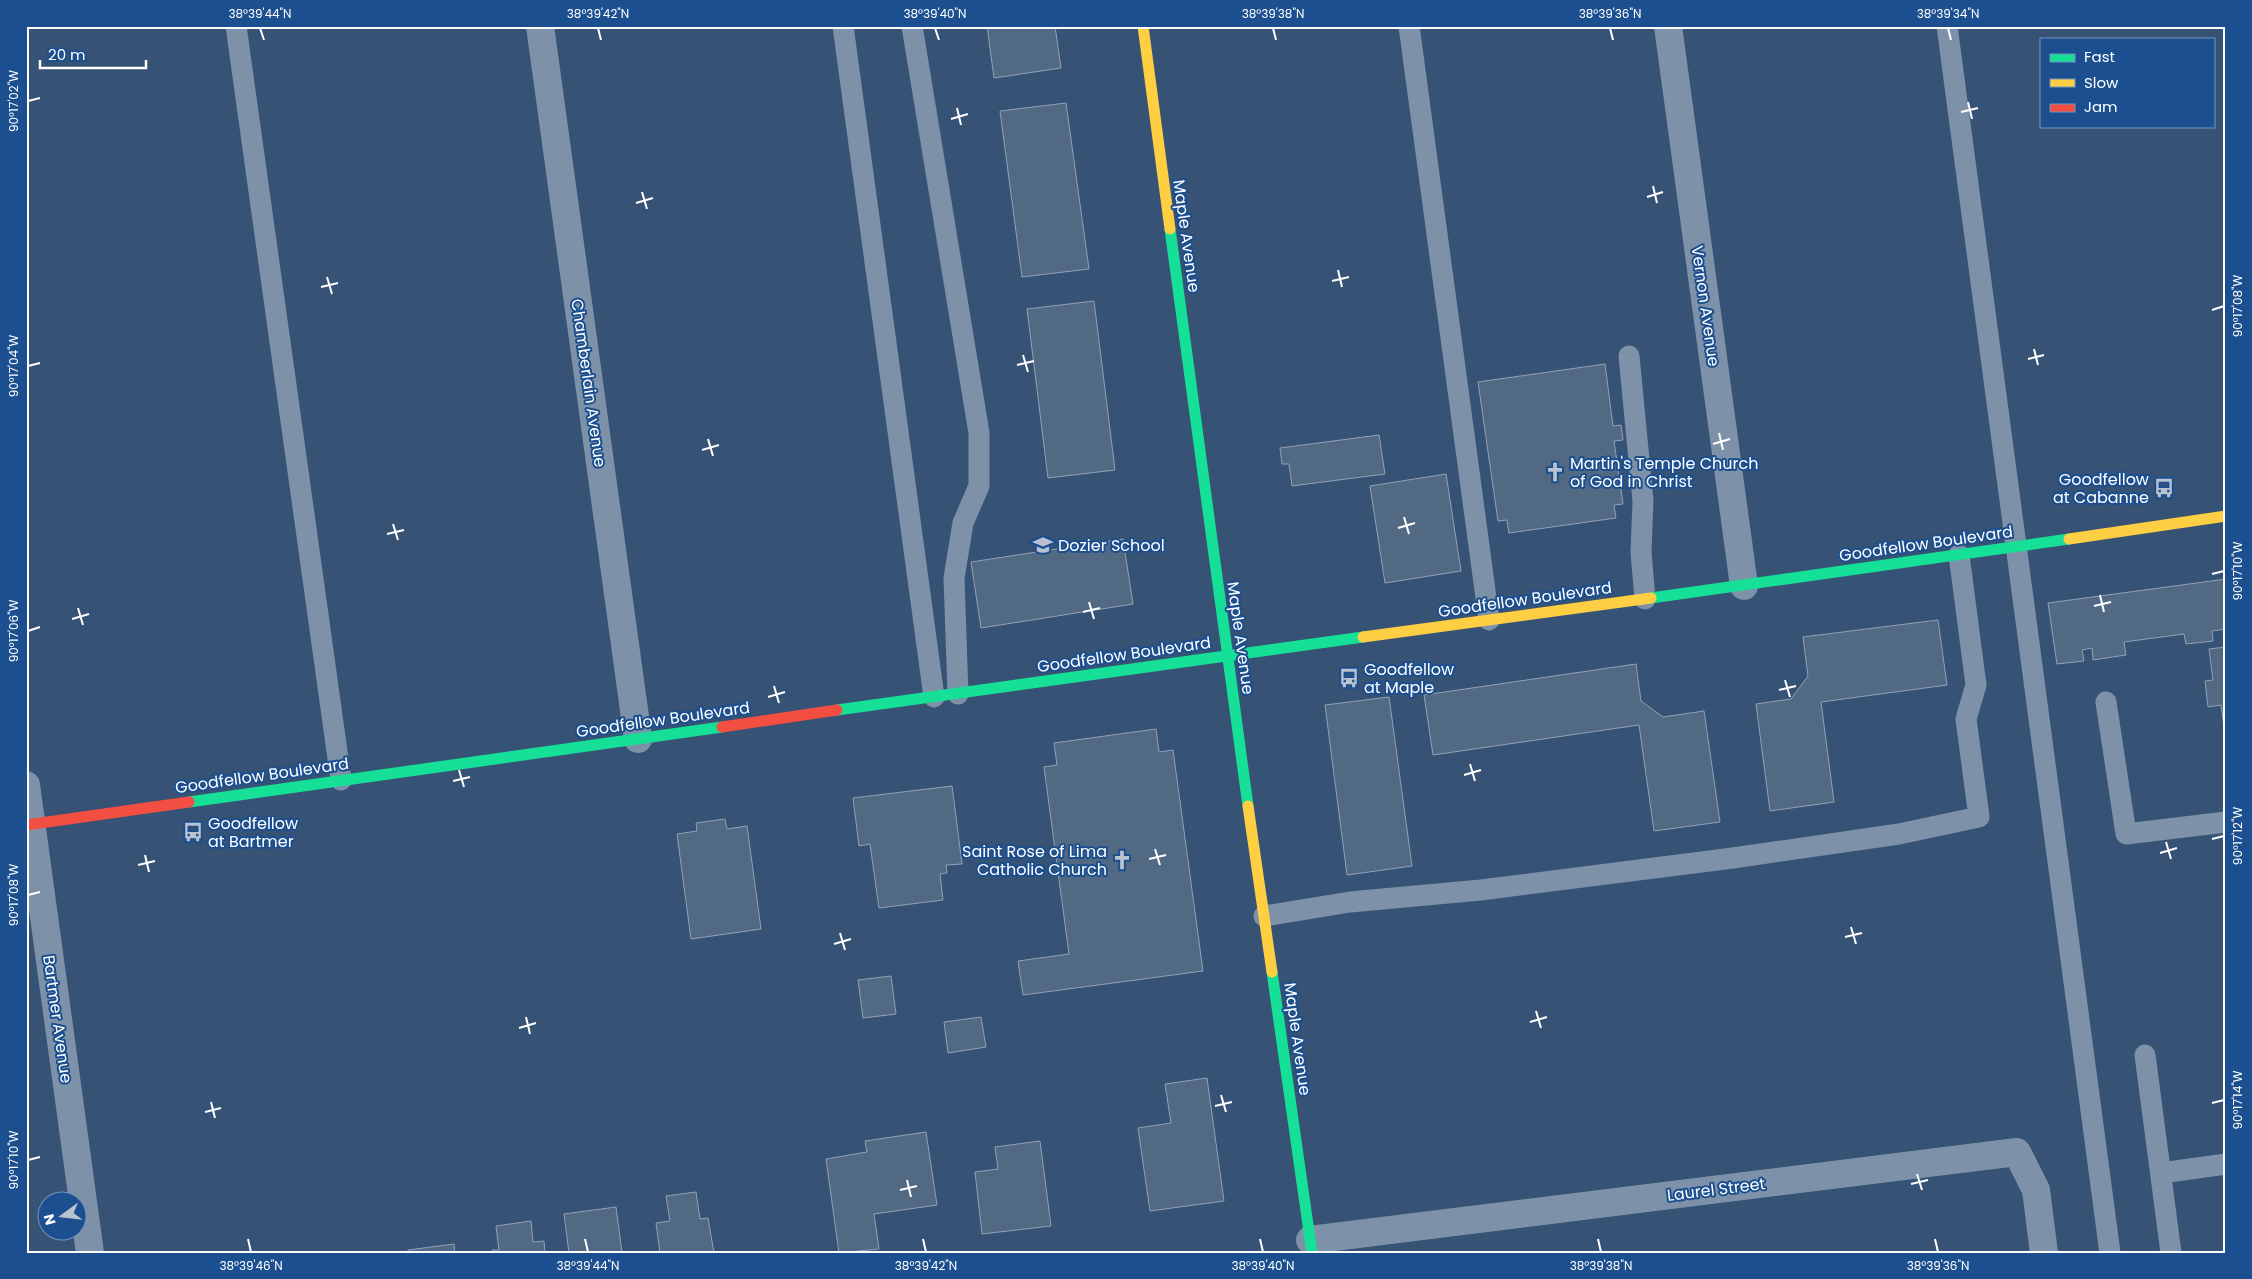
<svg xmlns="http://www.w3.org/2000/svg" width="2252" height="1279" font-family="Poppins,sans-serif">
<rect width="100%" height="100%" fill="#365274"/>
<path fill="#526984" stroke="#92a2b6" d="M987 26H1055L1061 68 994 78Z
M1066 103 1089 269 1022 277 1000 111Z
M1094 301 1115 470 1048 478 1027 309Z
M1605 364 1613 426 1621 425 1623 440 1614 441 1623 504 1614 505 1616 518 1509 533 1507 520 1498 521 1478 382Z
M1379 435 1385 474 1292 486 1289 464H1282L1280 448Z
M1446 474 1461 571 1385 583 1370 486Z
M1123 539 1133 604 981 628 971 562Z
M2226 579V629L2212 631 2213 641 2186 644 2184 634 2124 642 2126 655 2093 660 2092 648 2082 650 2084 661 2057 664 2048 603Z
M1938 620 1947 685 1821 702 1834 802 1770 811 1756 704 1791 699 1808 676 1803 637Z
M2226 647V734H2225L2221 705 2208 707 2205 681 2213 680 2209 649Z
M1636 664 1641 701 1663 717 1704 711 1720 822 1654 831 1639 725 1433 755 1424 695Z
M1389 697 1412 866 1347 875 1325 705Z
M1156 729 1159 752 1173 750 1203 971 1023 995 1018 961 1069 954 1044 767 1057 765 1054 743Z
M952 786 962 864 946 865 947 873 940 874 943 900 879 908 870 844 859 846 853 798Z
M725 819 727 829 747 826 761 929 691 939 677 834 697 831 696 823Z
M891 976 896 1014 863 1018 858 980Z
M981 1017 986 1047 948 1053 944 1022Z
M1207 1078 1224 1201 1150 1211 1138 1128 1171 1123 1165 1084Z
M926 1132 937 1205 874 1214 879 1249 839 1253 826 1159 867 1152 865 1141Z
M1040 1141 1051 1226 982 1234 975 1172 998 1169 995 1147Z
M696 1192 700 1219 708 1218 714 1253H660L656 1223 670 1221 666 1196Z
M616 1207 622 1253H569L564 1214Z
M531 1221 533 1242 544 1241 545 1253H493L492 1250H499L496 1226Z
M454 1244 455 1253H408V1250Z"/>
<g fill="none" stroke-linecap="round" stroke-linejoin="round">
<path stroke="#7d92a8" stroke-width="21" d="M236 26 341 780
M843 26 934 697
M912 26 979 433V486L963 523 954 578 958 694
M1409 26 1489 620
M1947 26 2110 1253
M1629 356 1643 501 1641 552 1645 599
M2106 702 2126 834 2226 822
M1264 916 1350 902 1481 890 1733 858 1899 834 1979 817 1966 719 1976 685 1959 555
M2145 1055 2171 1253
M2161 1173 2226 1164"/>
<path stroke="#7d92a8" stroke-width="28" d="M540 26 638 739
M1668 26 1744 586
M26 785 90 1253
M1310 1240 2017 1152 2036 1190 2044 1253"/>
<path stroke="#16e098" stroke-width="11" d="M1170 229 1248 806
M1651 598 2069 539
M837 710 1363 637
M189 802 722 727
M1272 972 1312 1253"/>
<path stroke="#ffcf43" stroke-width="11" d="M1143 26 1170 229
M2069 539 2226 516
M1363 637 1651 598
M1248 806 1272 972"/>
<path stroke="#f24e42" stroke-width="11" d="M722 727 837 710
M26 825 189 802"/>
</g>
<path fill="none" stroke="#fff" stroke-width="2" d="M260 28 264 40M598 28 601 40M935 28 939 40M1273 28 1276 40M1610 28 1613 40M1948 28 1951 40M28 101 40 98M1968 102 1972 119M957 108 961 125M1961 112 1978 108M951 119 968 114M1653 186 1657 203M642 192 647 209M1647 197 1663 192M636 203 653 198M1338 270 1342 287M327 277 332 294M1332 281 1349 277M321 287 338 283M2212 310 2224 306M2034 349 2038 365M1023 355 1028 372M2028 359 2044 355M1017 365 1034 361M28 366 40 363M1719 433 1723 450M708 439 713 456M1713 444 1730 439M702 450 719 445M1404 517 1409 534M393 524 398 540M1398 528 1415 523M387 534 404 530M2212 574 2224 571M2100 595 2104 612M1089 602 1094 619M2094 606 2111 602M78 608 83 625M1083 612 1100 608M72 619 89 614M28 631 40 627M1785 680 1790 697M774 686 779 703M1779 690 1796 686M768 697 785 692M1470 764 1475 781M459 770 464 787M1464 775 1481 770M453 781 470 777M2212 839 2224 836M2166 842 2171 859M1155 849 1160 865M2160 853 2177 848M145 855 149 872M1149 859 1166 855M138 865 155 861M28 895 40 892M1851 927 1856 944M840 933 845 950M1845 937 1862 933M834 944 851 939M1536 1011 1541 1028M526 1017 530 1034M1530 1022 1547 1017M519 1028 536 1023M1221 1095 1226 1112M211 1102 215 1118M2212 1103 2224 1100M1215 1106 1232 1102M205 1112 221 1108M28 1160 40 1157M1917 1174 1922 1190M907 1180 911 1197M1911 1184 1928 1180M900 1190 917 1186M248 1239 251 1252M585 1239 588 1252M923 1239 926 1252M1260 1239 1263 1252M1598 1239 1601 1252M1935 1239 1938 1252"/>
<defs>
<symbol id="church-bare" viewBox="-9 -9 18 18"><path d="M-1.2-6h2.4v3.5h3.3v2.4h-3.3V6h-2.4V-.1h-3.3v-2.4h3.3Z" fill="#b9c2ce" stroke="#1b4f8f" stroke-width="2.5" paint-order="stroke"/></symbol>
<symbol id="bus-bare" viewBox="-9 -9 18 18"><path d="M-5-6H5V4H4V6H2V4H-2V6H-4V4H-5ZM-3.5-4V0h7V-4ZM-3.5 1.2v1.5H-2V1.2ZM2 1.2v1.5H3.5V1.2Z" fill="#b9c2ce" stroke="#1b4f8f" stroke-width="2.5" paint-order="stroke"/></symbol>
<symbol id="school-bare" viewBox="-9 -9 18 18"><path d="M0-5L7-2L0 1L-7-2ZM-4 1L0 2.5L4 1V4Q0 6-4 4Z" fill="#b9c2ce" stroke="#1b4f8f" stroke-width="2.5" paint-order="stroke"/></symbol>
</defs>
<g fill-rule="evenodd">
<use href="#church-bare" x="1541" y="458" width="28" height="28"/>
<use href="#bus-bare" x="2150" y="474" width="28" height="28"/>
<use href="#school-bare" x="1029" y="531" width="28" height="28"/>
<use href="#bus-bare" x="1335" y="664" width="28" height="28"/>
<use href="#bus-bare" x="179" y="818" width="28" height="28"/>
<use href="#church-bare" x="1108" y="846" width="28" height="28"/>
</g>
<g text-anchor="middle" stroke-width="4" stroke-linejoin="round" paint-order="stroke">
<g font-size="16" fill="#fff" stroke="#1b4f8f">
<text transform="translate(1187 236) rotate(82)" y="6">Maple Avenue</text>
<text transform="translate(1706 306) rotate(82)" y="6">Vernon Avenue</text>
<text transform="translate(589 383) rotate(82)" y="6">Chamberlain Avenue</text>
<text transform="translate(1926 543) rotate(-8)" y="6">Goodfellow Boulevard</text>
<text transform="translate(1525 599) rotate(-8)" y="6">Goodfellow Boulevard</text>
<text transform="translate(1241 638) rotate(82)" y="6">Maple Avenue</text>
<text transform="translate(1124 654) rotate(-8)" y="6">Goodfellow Boulevard</text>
<text transform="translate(663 719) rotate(-8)" y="6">Goodfellow Boulevard</text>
<text transform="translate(262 775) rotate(-8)" y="6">Goodfellow Boulevard</text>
<text transform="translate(58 1019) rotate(82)" y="6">Bartmer Avenue</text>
<text transform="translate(1298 1039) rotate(82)" y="6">Maple Avenue</text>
<text transform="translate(1716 1189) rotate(-7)" y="6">Laurel Street</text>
</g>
<g font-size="16" fill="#fff" stroke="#1b4f8f" text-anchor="start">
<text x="1570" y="469">Martin's Temple Church<tspan x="1570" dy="18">of God in Christ</tspan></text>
<text x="2149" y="485" text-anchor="end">Goodfellow<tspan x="2149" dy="18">at Cabanne</tspan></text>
<text x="1058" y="551">Dozier School</text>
<text x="1364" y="675">Goodfellow<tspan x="1364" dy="18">at Maple</tspan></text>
<text x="208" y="829">Goodfellow<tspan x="208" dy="18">at Bartmer</tspan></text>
<text x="1107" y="857" text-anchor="end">Saint Rose of Lima<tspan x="1107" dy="18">Catholic Church</tspan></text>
</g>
</g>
<rect width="2252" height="1279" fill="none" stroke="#1b4f8f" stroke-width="55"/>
<rect x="2040" y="38" width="175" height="90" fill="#1b4f8f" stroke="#7695bc"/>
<rect x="2050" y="54" width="25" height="8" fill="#16e098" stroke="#7695bc"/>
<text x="2084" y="62" font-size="15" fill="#ffffff">Fast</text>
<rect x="2050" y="79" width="25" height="8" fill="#ffcf43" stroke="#7695bc"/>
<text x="2084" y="88" font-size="15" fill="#ffffff">Slow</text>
<rect x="2050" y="104" width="25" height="8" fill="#f24e42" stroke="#7695bc"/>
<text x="2084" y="112" font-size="15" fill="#ffffff">Jam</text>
<g transform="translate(62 1216) rotate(255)"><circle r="24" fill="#1b4f8f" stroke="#7695bc"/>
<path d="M0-4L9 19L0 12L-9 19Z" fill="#b9c2ce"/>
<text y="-8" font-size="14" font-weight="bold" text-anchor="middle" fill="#ffffff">N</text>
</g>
<path d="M40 60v8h106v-8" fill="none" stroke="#ffffff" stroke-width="2.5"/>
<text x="48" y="60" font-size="15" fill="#ffffff" stroke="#1b4f8f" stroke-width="4" paint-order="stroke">20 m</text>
<rect x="28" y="28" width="2196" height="1224" fill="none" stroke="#fff" stroke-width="2"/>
<g font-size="12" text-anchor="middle" fill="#fff">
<text x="260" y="18">38°39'44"N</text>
<text x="598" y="18">38°39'42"N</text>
<text x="935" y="18">38°39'40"N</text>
<text x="1273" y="18">38°39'38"N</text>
<text x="1610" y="18">38°39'36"N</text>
<text x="1948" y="18">38°39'34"N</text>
<text transform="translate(14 101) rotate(-90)" y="4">90°17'02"W</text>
<text transform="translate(2238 306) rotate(-90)" y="4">90°17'08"W</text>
<text transform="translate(14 366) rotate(-90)" y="4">90°17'04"W</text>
<text transform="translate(2238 571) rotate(-90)" y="4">90°17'10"W</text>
<text transform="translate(14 631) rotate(-90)" y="4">90°17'06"W</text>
<text transform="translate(2238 836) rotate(-90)" y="4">90°17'12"W</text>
<text transform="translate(14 895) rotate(-90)" y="4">90°17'08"W</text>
<text transform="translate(2238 1100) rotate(-90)" y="4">90°17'14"W</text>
<text transform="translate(14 1160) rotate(-90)" y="4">90°17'10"W</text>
<text x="251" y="1270">38°39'46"N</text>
<text x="588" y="1270">38°39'44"N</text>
<text x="926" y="1270">38°39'42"N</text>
<text x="1263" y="1270">38°39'40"N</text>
<text x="1601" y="1270">38°39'38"N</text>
<text x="1938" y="1270">38°39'36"N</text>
</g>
</svg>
